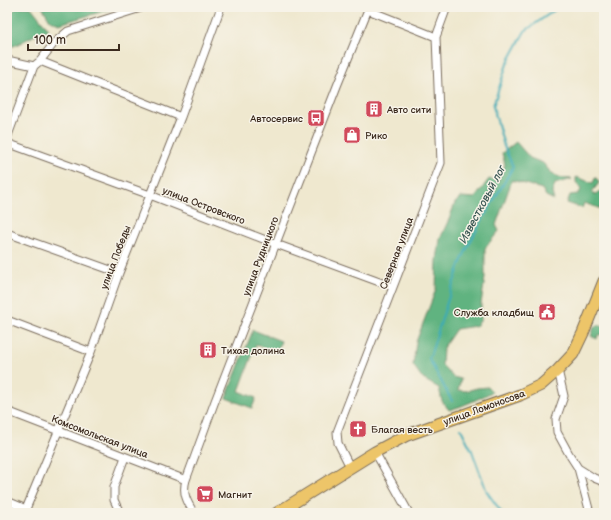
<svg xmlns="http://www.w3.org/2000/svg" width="611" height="520" font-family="'Balsamiq Sans',sans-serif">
<rect width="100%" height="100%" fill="#f7f3e8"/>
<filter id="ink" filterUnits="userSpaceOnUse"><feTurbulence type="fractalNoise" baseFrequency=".025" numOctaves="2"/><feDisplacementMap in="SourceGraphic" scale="8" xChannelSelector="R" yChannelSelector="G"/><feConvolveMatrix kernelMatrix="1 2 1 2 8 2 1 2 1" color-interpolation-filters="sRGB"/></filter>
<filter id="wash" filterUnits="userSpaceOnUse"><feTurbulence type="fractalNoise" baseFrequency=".012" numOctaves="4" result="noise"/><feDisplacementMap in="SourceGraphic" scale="16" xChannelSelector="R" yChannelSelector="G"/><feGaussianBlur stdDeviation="0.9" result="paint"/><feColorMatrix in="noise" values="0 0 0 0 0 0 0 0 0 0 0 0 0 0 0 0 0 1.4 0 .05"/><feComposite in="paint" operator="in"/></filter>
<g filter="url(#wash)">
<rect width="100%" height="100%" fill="#efe8cf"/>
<path fill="#61b380" stroke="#4e6e4f" d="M18 7H31L49 30 37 34 14 46H7V15Z
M42 7H118L59 24 50 20Z
M516 142 530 158 543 163 552 174 562 178 572 179 555 184 552 193 554 200 546 196 542 189 512 180 496 225 499 231 485 248V278L481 304V320L476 326 456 329 443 348 442 365 453 377 461 379 458 390 466 391 477 388 488 387 492 392C478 399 464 406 449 410L442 401 439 388 423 379 413 365 416 342 436 289 437 260 440 239 449 219 455 203 461 197 475 198 489 179 498 181 505 165 502 153Z
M576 177 593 183 595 177 598 180 599 183 592 192 594 195 598 192 604 191V210L584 203 582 208 567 203 570 195 578 194 581 190 576 182Z
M598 325 604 327V334L598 335 597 339 591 336 594 327Z
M253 330 281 341 277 352 256 345 239 391 256 398 252 408 226 398Z"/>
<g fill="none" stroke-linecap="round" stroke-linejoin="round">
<path stroke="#3babb8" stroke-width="2" d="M452 401 429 359C441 324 450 288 464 255 478 224 497 196 513 167L504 146 493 106 507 64 525 31 559 7
M461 429 472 451 487 492 502 513"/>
</g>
</g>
<g filter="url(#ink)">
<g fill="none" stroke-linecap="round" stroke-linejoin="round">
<defs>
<path id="minor" d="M368 10 436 37
M7 60 34 66
M40 61 181 117
M7 138 34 66 40 61 55 42 68 31 144 7
M7 143 150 195 276 244 393 287
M7 233 119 273
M7 320 91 352
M558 370 564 396 556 419 557 432 569 454 578 468 590 513
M7 411 186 480
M375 452 409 513
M350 467 338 443 337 432 441 163 436 37 447 7
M578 468 594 478 604 482
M7 501 26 509
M29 513 26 509 91 352 119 273 181 117 221 7
M120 513 114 500V487L125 457
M194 513C187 502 182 493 186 480L215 401 337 86 369 7"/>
<path id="primary" d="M277 513 375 452 407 435 520 395 541 385 558 370 573 354 583 333 604 281"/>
</defs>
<use href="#minor" stroke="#7a6c5c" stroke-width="9"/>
<use href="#primary" stroke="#7a6c5c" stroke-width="13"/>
<use href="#minor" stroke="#fff" stroke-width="7"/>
<use href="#primary" stroke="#edc569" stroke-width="11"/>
</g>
</g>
<defs>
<symbol id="building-square" viewBox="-11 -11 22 22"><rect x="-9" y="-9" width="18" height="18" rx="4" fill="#d1495b" stroke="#f7f3e8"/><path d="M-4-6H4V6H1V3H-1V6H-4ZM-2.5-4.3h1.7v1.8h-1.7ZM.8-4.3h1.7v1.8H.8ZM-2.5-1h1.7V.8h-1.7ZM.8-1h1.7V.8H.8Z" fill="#fff"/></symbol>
<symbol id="bus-square" viewBox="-11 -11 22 22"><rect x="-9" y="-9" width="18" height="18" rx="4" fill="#d1495b" stroke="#f7f3e8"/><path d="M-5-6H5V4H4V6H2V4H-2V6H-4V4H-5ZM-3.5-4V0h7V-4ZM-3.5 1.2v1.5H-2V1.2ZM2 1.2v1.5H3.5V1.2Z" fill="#fff"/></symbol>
<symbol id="shop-square" viewBox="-11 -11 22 22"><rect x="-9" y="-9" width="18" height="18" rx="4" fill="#d1495b" stroke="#f7f3e8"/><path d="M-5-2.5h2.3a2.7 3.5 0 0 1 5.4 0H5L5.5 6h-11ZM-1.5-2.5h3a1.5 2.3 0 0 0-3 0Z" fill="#fff"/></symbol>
<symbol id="civic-square" viewBox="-11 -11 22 22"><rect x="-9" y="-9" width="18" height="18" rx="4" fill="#d1495b" stroke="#f7f3e8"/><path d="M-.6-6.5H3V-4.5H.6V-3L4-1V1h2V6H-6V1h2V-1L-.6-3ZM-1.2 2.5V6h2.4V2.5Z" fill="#fff"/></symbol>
<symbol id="church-square" viewBox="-11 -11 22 22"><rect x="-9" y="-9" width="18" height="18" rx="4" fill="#d1495b" stroke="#f7f3e8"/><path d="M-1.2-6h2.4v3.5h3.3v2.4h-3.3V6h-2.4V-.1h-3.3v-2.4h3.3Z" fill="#fff"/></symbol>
<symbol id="supermarket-square" viewBox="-11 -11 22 22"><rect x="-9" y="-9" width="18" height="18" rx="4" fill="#d1495b" stroke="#f7f3e8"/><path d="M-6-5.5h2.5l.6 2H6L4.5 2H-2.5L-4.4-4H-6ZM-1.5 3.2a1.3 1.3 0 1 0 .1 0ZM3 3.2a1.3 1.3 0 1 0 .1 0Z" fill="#fff"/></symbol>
</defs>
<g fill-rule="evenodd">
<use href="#building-square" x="364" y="99" width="20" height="20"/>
<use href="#bus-square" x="306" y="108" width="20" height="20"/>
<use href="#shop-square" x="342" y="125" width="20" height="20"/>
<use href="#civic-square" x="537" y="302" width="20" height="20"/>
<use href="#building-square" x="198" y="340" width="20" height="20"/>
<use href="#church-square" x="348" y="419" width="20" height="20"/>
<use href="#supermarket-square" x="195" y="484" width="20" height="20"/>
</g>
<g text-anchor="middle" stroke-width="3" stroke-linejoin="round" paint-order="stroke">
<g font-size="10" fill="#3b2a1e" stroke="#f7f3e8" text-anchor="start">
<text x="387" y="113">Авто сити</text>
<text x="303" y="122" text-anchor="end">Автосервис</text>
<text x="365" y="139">Рико</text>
<text x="534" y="316" text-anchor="end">Служба кладбищ</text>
<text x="221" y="354">Тихая долина</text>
<text x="371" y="433">Благая весть</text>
<text x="218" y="498">Магнит</text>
</g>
<g font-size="10" fill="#3b2a1e" stroke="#f7f3e8">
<text transform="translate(204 205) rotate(21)" y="4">улица Островского</text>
<text transform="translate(396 253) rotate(-69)" y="4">Северная улица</text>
<text transform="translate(260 256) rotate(-69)" y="4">улица Рудницкого</text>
<text transform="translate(115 257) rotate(-69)" y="4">улица Победы</text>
<text transform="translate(484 407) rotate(-20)" y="4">улица Ломоносова</text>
<text transform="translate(100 436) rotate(21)" y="4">Комсомольская улица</text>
</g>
<g font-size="11" font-style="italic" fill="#3b5754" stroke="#f7f3e8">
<text transform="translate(482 204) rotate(-62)" y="4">Известковый лог</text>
</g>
</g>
<rect width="611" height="520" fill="none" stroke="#f7f3e8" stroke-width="24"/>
<path d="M28 44v6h91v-6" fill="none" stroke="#3b2a1e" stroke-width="2"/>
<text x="34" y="44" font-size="12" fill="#3b2a1e" stroke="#f7f3e8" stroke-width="3" paint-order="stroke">100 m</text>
</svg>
